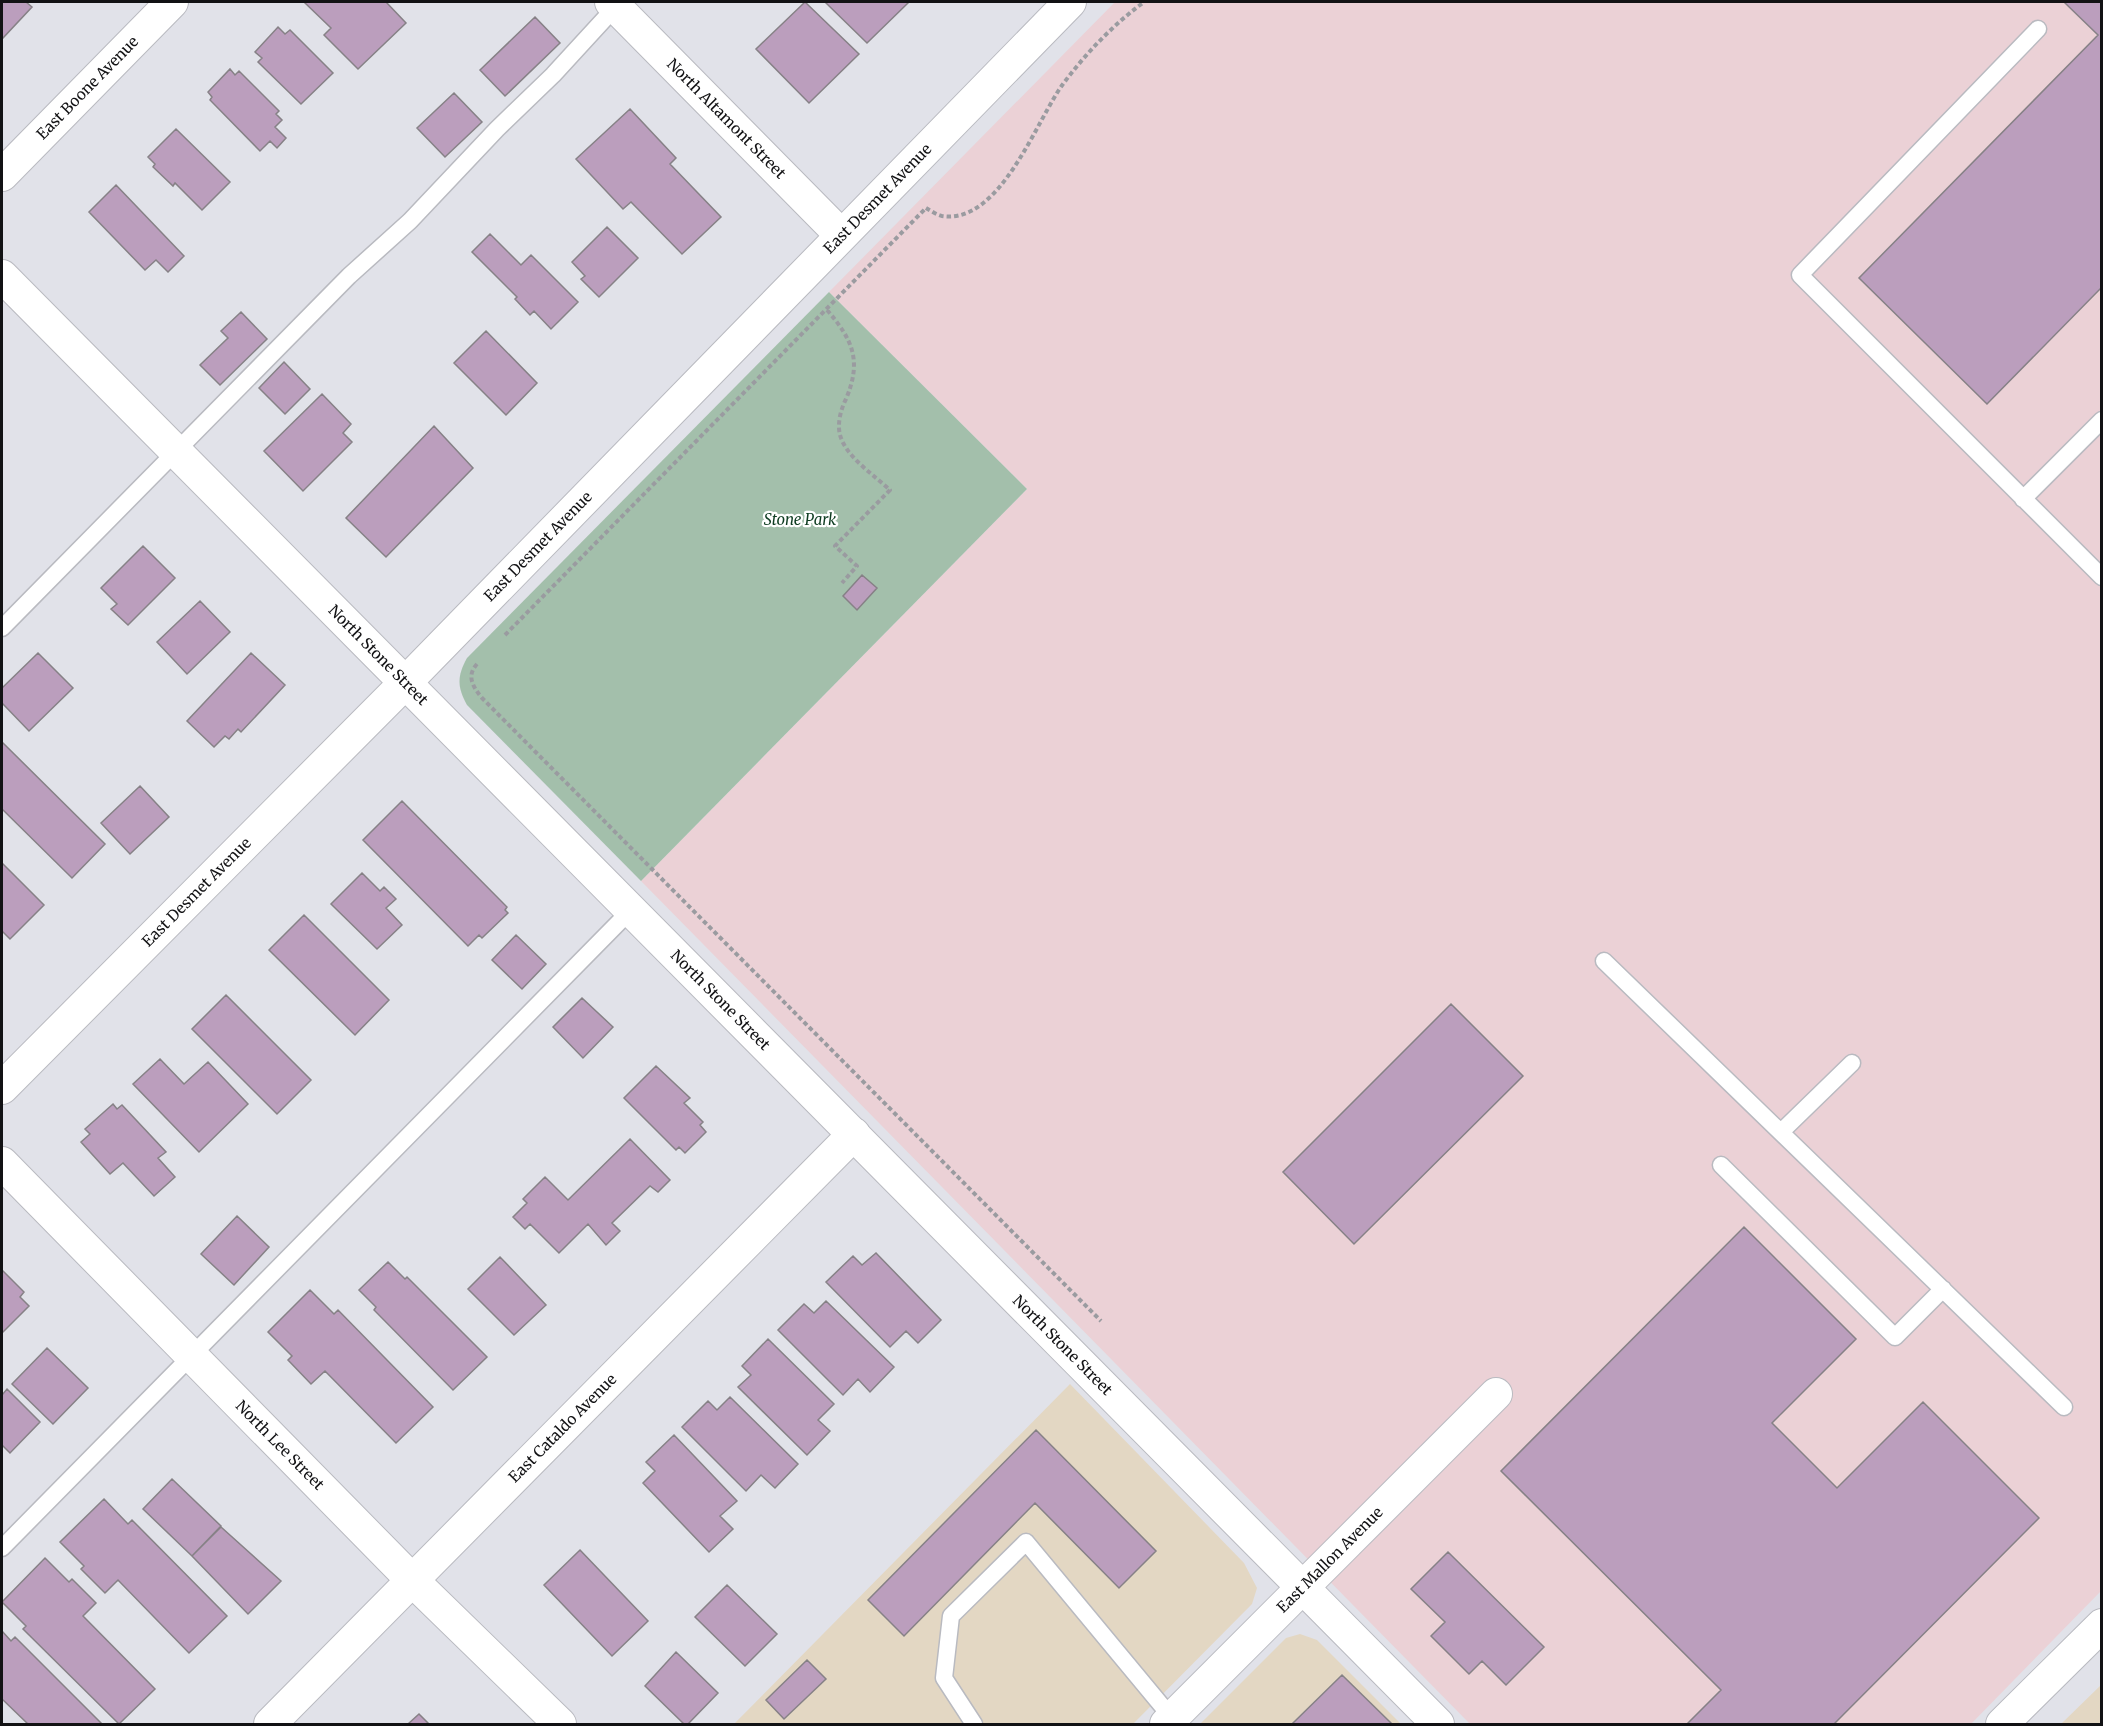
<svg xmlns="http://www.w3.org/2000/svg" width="2103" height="1726" font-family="Merriweather,serif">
<rect width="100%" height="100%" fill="#e1e2e9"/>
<path fill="#ebd1d6" d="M1115 2H2101V1591L1971 1724H1470L641 881 1027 489 829 292Z"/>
<path fill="#e3d7c3" d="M1070 1384 1244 1563 1257 1588 1252 1604 1133 1724H734Z
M1300 1634 1317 1640 1401 1724H1200L1286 1638Z
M2101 1685V1724H2061Z"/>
<path fill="#a3bfab" d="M829 292 1027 489 641 881 467 705C457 687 457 676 467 658Z"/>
<path fill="#bb9ebd" stroke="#868186" stroke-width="1.5" d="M2 2H26L32 7 2 39Z
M304 2H386L406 23 358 69 324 35 331 28Z
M805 2 859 54 809 103 756 49Z
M825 2H909L867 43Z
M2064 2H2102V287L1987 404 1859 278 2098 35Z
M535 17 560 43 505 96 480 70Z
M278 27 285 34 290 30 333 73 301 104 258 62 262 58 255 52Z
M230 69 235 75 239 71 279 111 276 114 282 120 275 127 286 138 277 148 270 141 260 151 210 100 212 97 208 92Z
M454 93 482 122 445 157 417 128Z
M630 109 676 158 670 164 721 217 682 254 631 202 623 209 576 159Z
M176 129 230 182 202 210 175 183 173 186 153 167 155 164 148 157Z
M116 185 184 256 168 272 156 260 145 270 89 212Z
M607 227 638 258 599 297 581 279 585 276 572 262Z
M490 234 521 265 531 255 578 302 551 329 534 311 530 315 515 299 517 297 472 252Z
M241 312 267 339 220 385 200 365 228 338 221 331Z
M486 331 537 383 506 415 454 363Z
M284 362 310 389 285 414 259 388Z
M322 394 351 424 343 433 352 442 303 491 264 451Z
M434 426 473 468 386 557 346 518Z
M143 546 175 578 128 625 111 609 117 604 101 588Z
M862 575 877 588 857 610 843 596Z
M200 601 230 632 187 674 157 642Z
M38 653 73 688 29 731 2 703V688Z
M251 653 285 685 241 732 238 729 229 739 225 736 214 747 187 721Z
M2 742 105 844 72 878 2 809Z
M140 786 169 817 130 854 101 823Z
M402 801 507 907 505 910 508 913 482 938 479 935 468 946 363 840Z
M2 863 44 905 10 939 2 931Z
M362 873 380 891 384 887 396 899 386 908 402 925 377 949 331 904Z
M304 915 389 1000 355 1035 269 950Z
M516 935 546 964 522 989 492 960Z
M226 995 311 1080 277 1114 192 1029Z
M582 998 613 1027 583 1058 553 1027Z
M1451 1004 1523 1076 1354 1244 1283 1172Z
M160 1059 184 1084 208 1062 248 1104 199 1152 133 1084Z
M656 1066 690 1098 684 1103 703 1122 700 1125 706 1132 685 1153 679 1147 676 1150 624 1098Z
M113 1104 117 1109 122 1105 166 1152 158 1158 175 1177 154 1196 123 1163 110 1174 81 1142 90 1134 85 1129Z
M630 1139 670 1180 658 1192 650 1186 612 1223 620 1231 606 1245 588 1224 559 1253 530 1224 525 1229 513 1217 527 1203 523 1199 545 1177 568 1200Z
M237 1216 269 1247 234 1285 201 1254Z
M1744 1227 1856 1339 1772 1423 1837 1488 1923 1402 2039 1518 1834 1724H1687L1721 1690 1501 1471Z
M876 1253 941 1320 918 1343 906 1331 890 1347 826 1282 853 1256 862 1265Z
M500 1257 546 1305 514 1335 468 1289Z
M388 1262 405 1279 407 1277 487 1357 453 1390 374 1310 376 1307 359 1290Z
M2 1270 24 1292 20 1297 29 1306 2 1333Z
M310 1290 334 1314 338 1310 433 1407 396 1443 325 1371 311 1384 288 1360 292 1356 268 1332Z
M826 1301 894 1367 870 1392 858 1379 843 1395 778 1330 804 1304 814 1313Z
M768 1339 834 1404 818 1420 830 1431 807 1455 738 1387 751 1375 742 1366Z
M47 1348 88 1388 53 1424 12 1384Z
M7 1389 40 1422 10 1453 2 1445V1395Z
M730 1397 798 1464 775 1488 761 1475 746 1491 682 1427 708 1401 717 1410Z
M1036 1430 1156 1551 1119 1588 1035 1503 904 1636 868 1600Z
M674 1435 737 1501 720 1516 733 1529 709 1552 643 1483 655 1471 646 1462Z
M172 1479 221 1526 192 1556 143 1509Z
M104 1499 128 1524 132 1520 227 1616 189 1653 118 1580 105 1593 81 1569 84 1566 60 1542Z
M221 1527 281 1581 248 1614 192 1556Z
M580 1550 648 1621 612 1656 544 1585Z
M1448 1552 1544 1647 1506 1685 1482 1661 1469 1674 1431 1636 1445 1622 1411 1589Z
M45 1558 69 1582 72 1579 96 1603 83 1616 155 1689 119 1724 23 1629 26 1626 2 1602Z
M727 1585 777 1634 745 1666 695 1617Z
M2 1631 11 1641 15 1637 102 1724H28L2 1699Z
M676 1652 718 1693 688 1724H684L645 1686Z
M807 1660 826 1679 784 1719 766 1700Z
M1342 1675 1392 1724H1292Z
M419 1714 429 1724H408Z"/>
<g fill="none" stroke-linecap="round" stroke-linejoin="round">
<defs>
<path id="lane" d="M2038 29 1800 275 2102 577
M2023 499 2102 420
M2 628 349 276 410 221 497 129 553 75 620 2
M1604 961 2064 1407
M1781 1132 1852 1063
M1721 1165 1895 1337 1943 1289
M2 1548 631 910
M974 1724 944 1678 951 1616 1026 1542 1172 1718"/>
<g id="street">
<path id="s1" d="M611 2 840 234"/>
<path id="s2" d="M2 175 172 2"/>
<path id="s3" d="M2 276 1438 1724"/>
<path id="s4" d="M2 1088 404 684 1070 2"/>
<path id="s5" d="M2 1163 413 1581 560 1724"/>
<path id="s6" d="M270 1724 854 1134"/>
<path id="s7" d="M1166 1724 1496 1394"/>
<path d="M2002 1724 2102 1625"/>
</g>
</defs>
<use href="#lane" stroke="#b9bac0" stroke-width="19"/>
<use href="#street" stroke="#b9bac0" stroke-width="34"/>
<path stroke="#9a9ba0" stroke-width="4" stroke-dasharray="4.5 3" stroke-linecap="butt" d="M926 208C931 211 937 215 942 216 1000 225 1036 121 1063 84 1086 53 1114 24 1144 2
M827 310C853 340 862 361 846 399 841 409 837 423 840 435 846 457 874 475 890 490L835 546 857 566 842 583
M505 635 926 208
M477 664C466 676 473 687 482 698L1101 1321"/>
<use href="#lane" stroke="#fff" stroke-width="16"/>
<use href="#street" stroke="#fff" stroke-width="32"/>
</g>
<g text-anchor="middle" stroke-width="4.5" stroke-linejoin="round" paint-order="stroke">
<g font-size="15" fill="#121214" stroke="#fff">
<text dy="5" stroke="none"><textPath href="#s2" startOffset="122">East Boone Avenue</textPath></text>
<text dy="5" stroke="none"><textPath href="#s1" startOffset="164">North Altamont Street</textPath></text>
<text dy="5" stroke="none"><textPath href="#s4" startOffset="1248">East Desmet Avenue</textPath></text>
<text dy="5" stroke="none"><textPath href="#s4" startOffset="762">East Desmet Avenue</textPath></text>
<text dy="5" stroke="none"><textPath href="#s3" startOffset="534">North Stone Street</textPath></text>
<text dy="5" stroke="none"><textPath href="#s4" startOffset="276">East Desmet Avenue</textPath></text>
<text dy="5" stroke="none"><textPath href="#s3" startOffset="1020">North Stone Street</textPath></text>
<text dy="5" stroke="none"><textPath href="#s3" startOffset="1506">North Stone Street</textPath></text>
<text dy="5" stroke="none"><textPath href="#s6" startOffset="416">East Cataldo Avenue</textPath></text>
<text dy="5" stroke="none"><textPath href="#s5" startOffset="396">North Lee Street</textPath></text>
<text dy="5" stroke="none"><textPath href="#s7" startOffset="232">East Mallon Avenue</textPath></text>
</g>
<g font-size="15" font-style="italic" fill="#0e3c21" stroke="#fff">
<text x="800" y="525">Stone Park</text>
</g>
</g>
<rect width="2103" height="1726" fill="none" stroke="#121214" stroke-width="6"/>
</svg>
